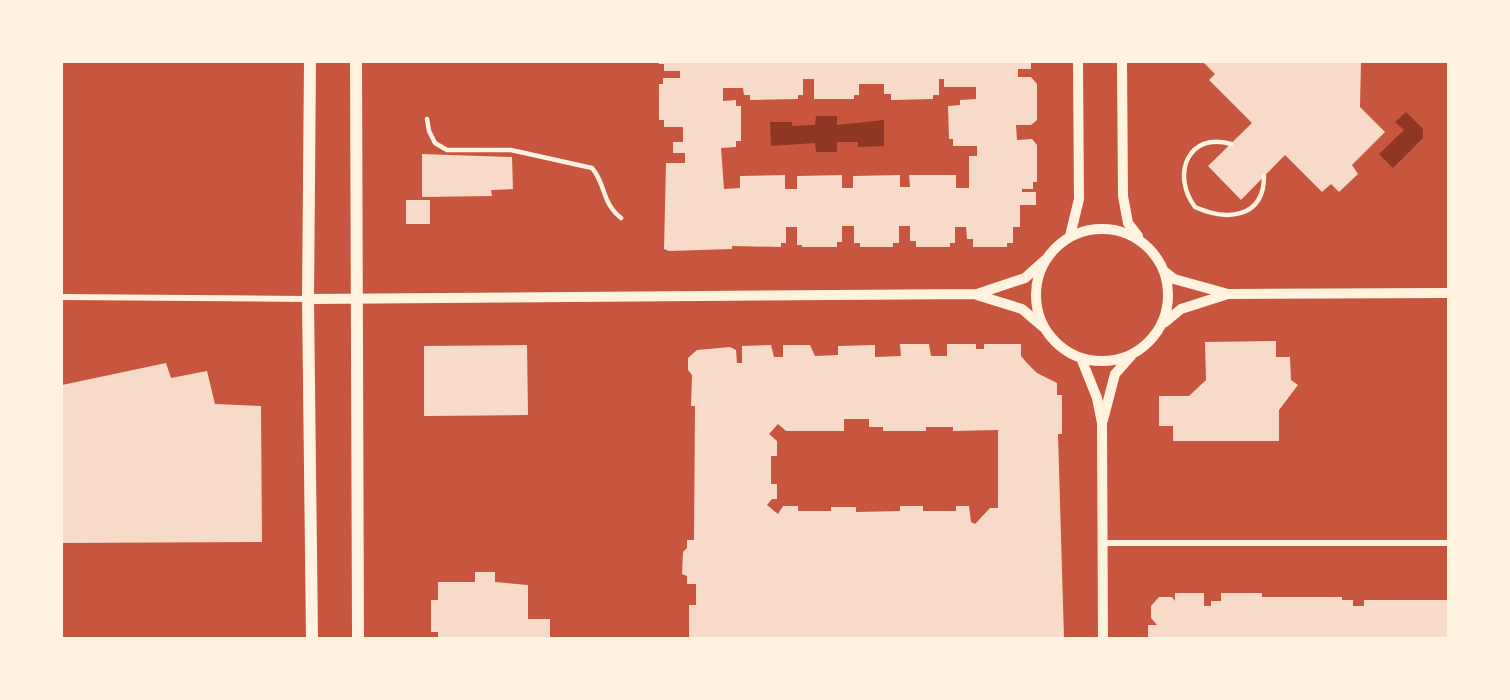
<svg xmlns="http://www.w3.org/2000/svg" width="1510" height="700" font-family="'Nunito Sans',sans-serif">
<rect width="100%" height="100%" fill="#c8553d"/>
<path fill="#8f3625" d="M1406 112 1423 129V138L1393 168 1379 154 1404 130 1395 122Z
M816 116H837V125L884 120V146L858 147V142H837V152H816L815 143 771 146 770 122H792V126L815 125Z"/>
<path fill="#f7dbc8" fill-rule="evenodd" d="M659 62H1031V69H1018V77H1031L1037 84V120L1031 125H1016L1017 140 1032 139 1037 145V182H1033V189H1022V192H1036V205H1020V227H1013V243H1007V247H973V239H967L966 227H955V243H950V247H916V241H910V226H899V243H893V247H860V243H854V226H842V242H837V247H802V245H797V227H786V243H781V247L732 246V249L669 251 664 249 666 163H685V153H673V142H683V127H664V120H659V84H663V78H680V71H664V64H659ZM803 79H814V99H854V95H859V84H884V94H891V100L933 99V95H939V79H944V87H976V99L960 100V105L948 106 949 139H953V146H977V156H969V188H956V175H909L910 187H900V175L853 176V188H842V175L797 176V189H785V175L740 176V188L724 189 721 148 736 147V141H741V106H736V100L723 101V88H743L744 95H750V100L798 99V95H803Z
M1203 62H1361L1360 107 1385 132 1352 165 1358 174 1339 192 1331 184 1322 192 1285 155 1241 200 1208 166 1252 123 1209 80 1215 74Z
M422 154 512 157 513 189 491 190 492 196 422 197Z
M406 200H430V224H406Z
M1276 341V357H1290L1291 380 1298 385 1279 410V441H1173V426H1159V396H1189L1206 380 1205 342Z
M900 344H929L931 356H947V344H976V349H984V344H1021V356L1026 362 1037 373 1057 383V395H1062V434H1058L1064 638H689V605H696V584H687V576L682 574 683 552 687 548V540H694L695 406H691L692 375 688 370V358L697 350 730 347 736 350 737 363H742V346L771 345 774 357H783V345H810L815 356 838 355V346L875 345V357L901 356ZM844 419H869V427H883V431H926V427H953V431L998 430V508H990L975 524 971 522 969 506H956V511H923V506H900V511L856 512V507H831V511H798V506H783L778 514 767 505 772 499H777V484H771V456H777V441L769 434 778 424 786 431H844Z
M527 345 528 415 424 416V346Z
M166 363 171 378 207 371 215 404 261 406 262 542 62 543V385Z
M475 572H495V582L528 585V619H550V638H438V632H431V600H438V582H475Z
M1175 593H1204V606H1211V601H1221V593H1262V597H1342V600H1353V606H1364V600H1448V638H1148V625H1157L1151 618V606L1159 597H1172L1175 601Z"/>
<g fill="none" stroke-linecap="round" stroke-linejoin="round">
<path stroke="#fff3e0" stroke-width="4.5" d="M427 119 429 131 435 143 447 150H511L592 168C606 184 601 202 621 218
M1231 144C1188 131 1171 175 1195 207 1226 221 1264 219 1264 176"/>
<path stroke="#fff3e0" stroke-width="6" d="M62 297 308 299
M1102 543H1448"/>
<path stroke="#fff3e0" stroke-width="10" d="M1122 62 1123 196 1128 223 1138 236
M1036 295a66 66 0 1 1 132 0a66 66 0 1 1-132 0Z
M1070 236 1079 199 1078 62
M1165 272 1174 279 1228 294 1448 293
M977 295 1022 309 1043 327
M308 299 977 294 1025 278 1045 260
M1164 323 1181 309 1228 294
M1081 358 1097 398 1102 423 1103 638
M1103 420 1115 374 1131 356"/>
<path stroke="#fff3e0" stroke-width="12" d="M310 62 308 299 312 638
M356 62 358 638"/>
</g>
<rect width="1510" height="700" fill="none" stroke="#fff3e0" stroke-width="126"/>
</svg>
